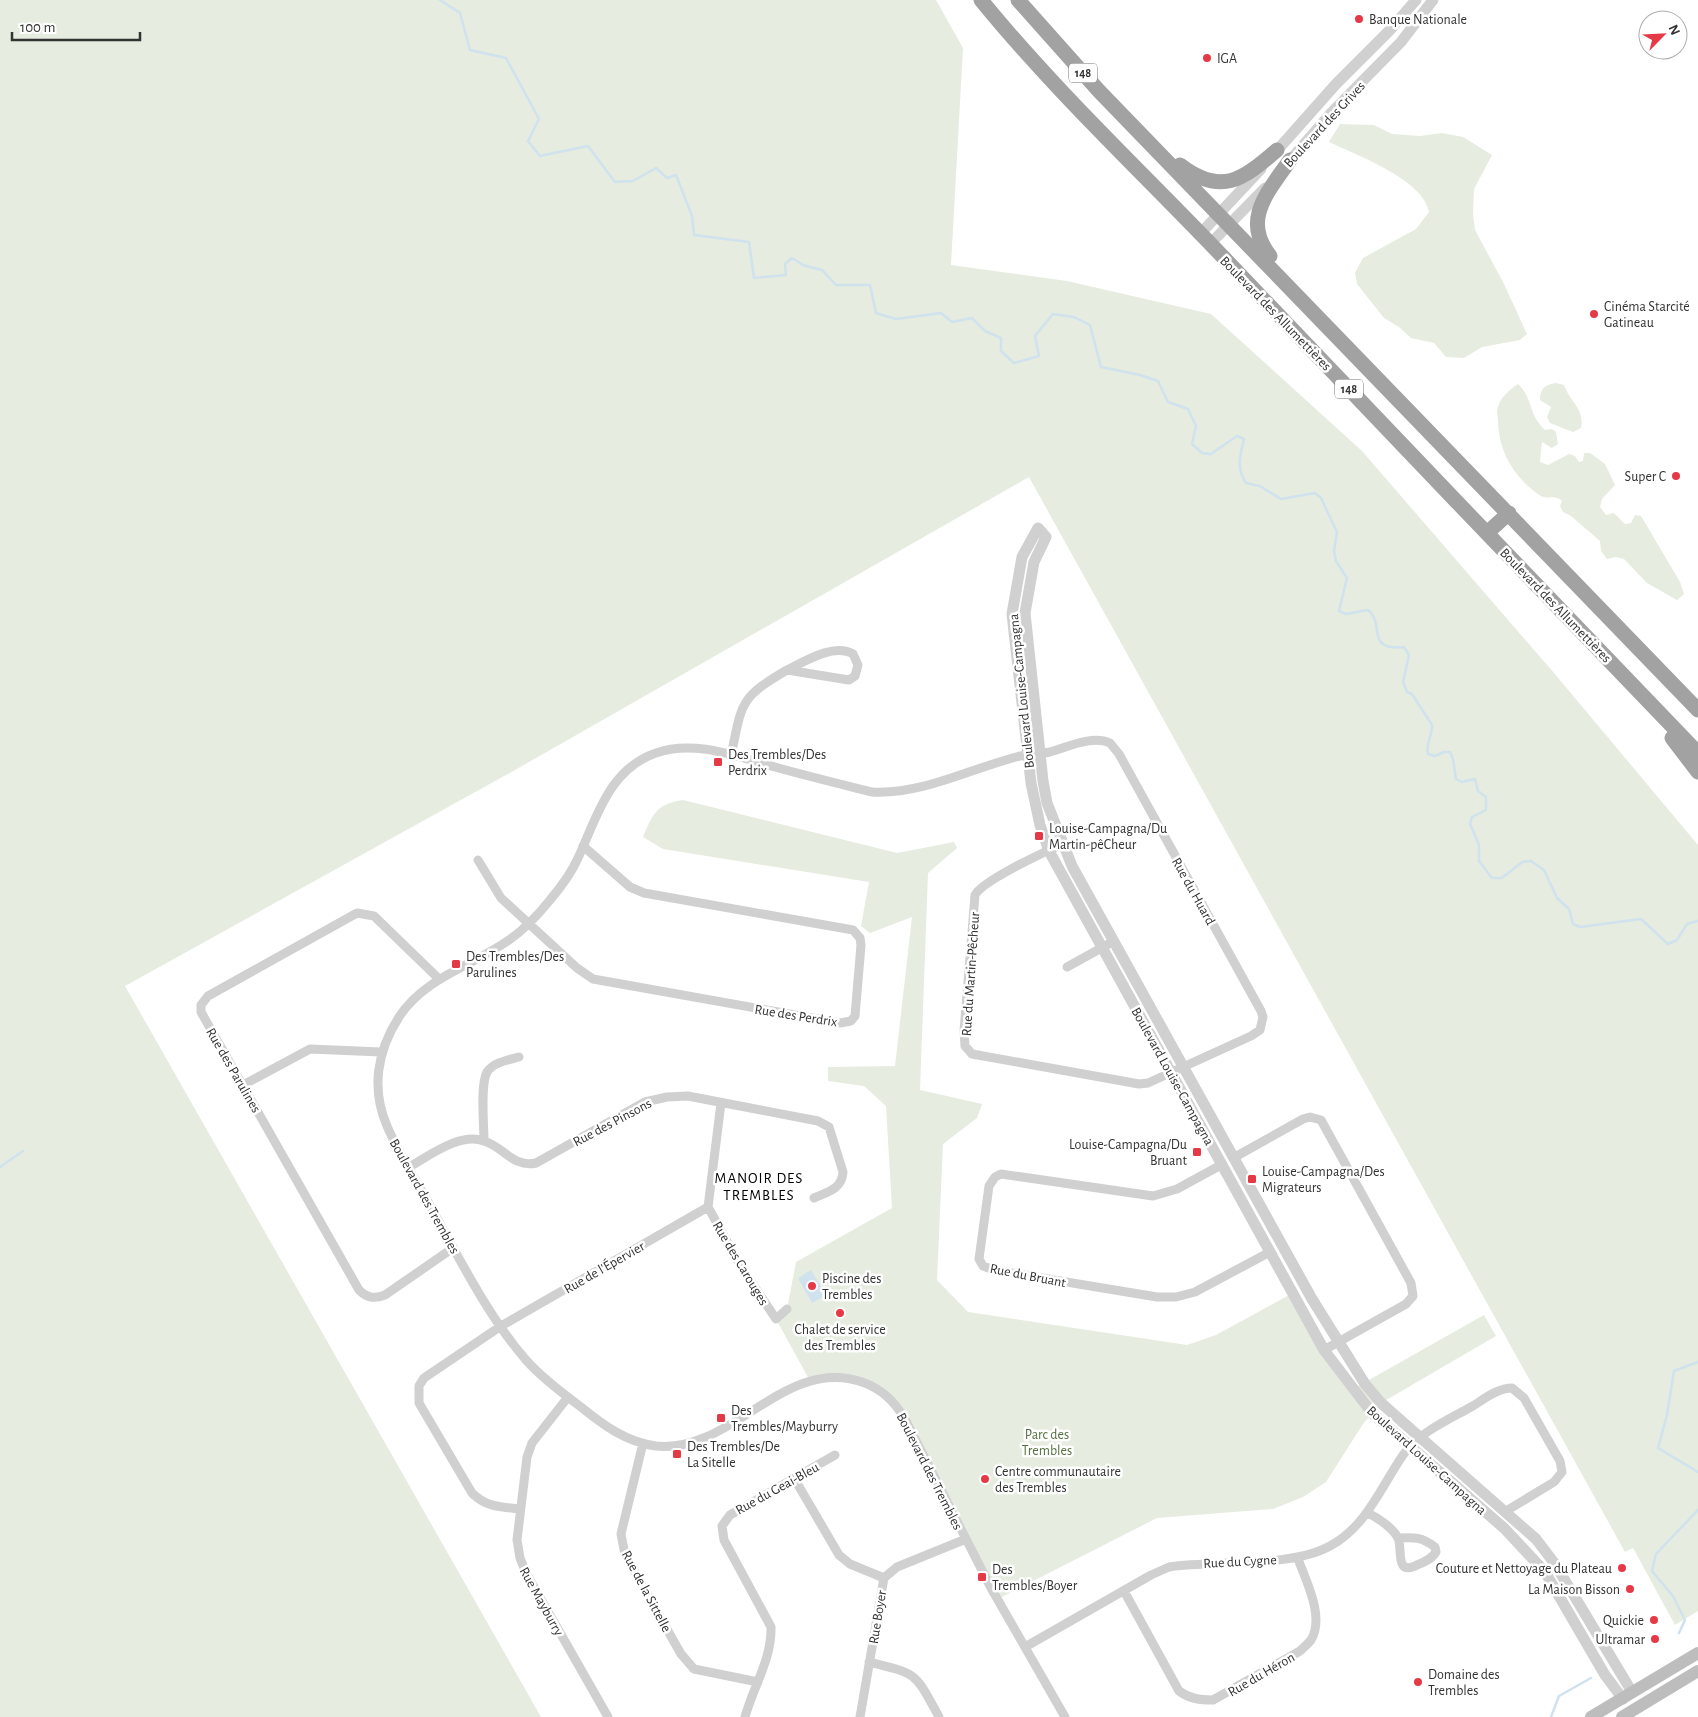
<svg xmlns="http://www.w3.org/2000/svg" width="1698" height="1717" font-family="'Alegreya Sans',sans-serif">
<rect width="100%" height="100%" fill="#fff"/>
<path fill="#e6ecdf" d="M0 0H936L963 48 951 265 1067 281 1211 314 1362 451 1554 673 1698 845V1611L1675 1625 1633 1548 1625 1552 1029 477 515 770 125 986 541 1717H0Z
M1340 124 1374 125 1392 134 1420 136 1442 133 1463 137 1492 155 1474 189 1473 214 1475 230 1503 282 1527 334 1520 340 1482 347 1464 358 1446 357 1434 343 1411 338 1399 327 1384 318 1357 284 1355 273 1363 258 1416 229 1429 212C1424 180 1357 155 1329 142Z
M1556 383 1564 385C1570 402 1585 409 1581 428L1573 432 1550 423 1547 417 1551 407 1540 400C1540 388 1545 385 1556 383Z
M1518 384C1534 399 1527 413 1545 430L1552 429 1556 432 1558 444 1552 448 1542 442 1540 462 1548 465 1569 454 1575 456 1579 462 1583 461 1584 453H1590L1605 464 1615 485 1602 499 1600 507 1606 515 1614 513 1625 524 1631 523 1635 515 1641 516 1680 582 1684 594 1677 600 1647 583 1624 559 1616 557 1607 559 1601 551 1600 541 1571 516 1563 512 1560 506 1562 501C1555 494 1549 500 1541 496 1515 479 1499 453 1498 422 1498 417 1496 411 1498 407 1501 396 1510 390 1518 384Z
M683 800 897 853 954 842 957 848 928 873 920 1090 982 1104 977 1118 943 1144 937 1280 968 1312 1187 1345 1216 1335 1293 1293 1353 1389 1484 1315 1496 1336 1381 1403 1363 1424 1326 1482 1303 1497 1273 1509 1157 1518 998 1599 891 1400 853 1379 810 1381 776 1319 787 1309 796 1262 892 1208 886 1106 864 1086 828 1081V1067L895 1066 912 917 870 933 861 926 869 882 663 849 643 837C653 814 656 804 683 800Z"/>
<path fill="#cfe2ee" d="M811 1270 826 1295 812 1303 798 1278Z"/>
<g fill="none" stroke-linecap="round" stroke-linejoin="round">
<path stroke="#cfe2ee" stroke-width="2.5" d="M440 0 460 13 470 50 506 58 539 119 528 141 540 156 588 146 615 182 633 181 656 168 667 178 676 175 692 216 694 235 749 242 754 278 786 275 785 264 792 258 803 265 822 270 836 285H870L876 313 896 319 941 313 952 322 972 318 985 331 1001 338V351L1014 363 1039 356 1035 336 1053 314 1074 317 1090 325 1101 367 1140 375 1158 381 1168 402 1188 409 1196 426 1192 444 1202 453 1211 454 1237 436 1244 439C1240 455 1236 468 1246 483L1260 486 1281 499 1315 493 1321 498 1337 532 1334 551 1336 561 1347 578 1339 611 1346 614 1368 610C1386 624 1364 651 1404 647L1409 655 1403 682 1407 692 1412 694 1432 725C1433 735 1425 743 1428 754L1435 756 1444 752H1450L1453 759 1456 779 1462 782 1475 779 1478 791 1486 797V810L1472 817 1470 824 1479 845V861L1492 878H1502L1522 862 1531 861 1544 870 1557 898 1569 909 1573 924 1580 927 1641 919 1668 944 1677 940 1687 924 1698 921
M0 1167 23 1151
M1698 1362 1674 1371 1667 1415 1658 1448 1698 1472
M1679 1633 1685 1620 1673 1596 1652 1571 1656 1554 1698 1510
M1551 1717 1559 1696 1591 1678"/>
<path stroke="#d0d0d0" stroke-width="9" d="M731 756C742 703 739 698 787 670L849 680 855 676 858 665 853 654C834 643 805 661 787 670
M1062 844C1043 853 983 880 975 895L964 1031 965 1046 972 1054 1139 1084 1148 1083 1251 1036 1260 1030 1263 1017 1261 1011 1119 754 1110 743C1092 735 1068 747 1050 752 1039 754 1027 754 1016 757 970 769 921 795 872 792 840 784 807 776 775 767 738 757 694 739 656 753 609 769 597 817 578 858 571 874 561 887 550 900 538 915 525 929 509 940 472 966 424 978 399 1017 377 1051 371 1089 387 1126 398 1152 414 1177 428 1202 457 1254 487 1315 526 1360 542 1378 562 1393 581 1407 603 1425 626 1442 656 1446 732 1454 785 1355 862 1382 882 1389 894 1401 905 1419L991 1588 1065 1717
M478 860 501 898 577 968 593 979 840 1023 851 1021 855 1016 861 945 860 938 853 930 644 893 630 887 583 846
M1067 967 1114 941
M439 979 374 916 357 913 208 996 201 1005V1012L359 1290C367 1298 374 1299 385 1295L453 1248
M243 1085 310 1049 381 1052
M721 1103 708 1207 739 1263 776 1319 787 1309
M484 1140C484 1125 480 1085 487 1072 494 1062 508 1060 519 1057
M1235 1157 1303 1119 1310 1117 1321 1120 1411 1283 1413 1296 1406 1304 1324 1350
M1221 1165 1177 1189 1153 1196 1001 1174 995 1177 989 1186 979 1259 983 1266 994 1270 1157 1297H1176L1195 1292 1270 1252
M409 1167C429 1156 460 1132 484 1141 504 1147 513 1168 536 1163L645 1102 667 1097 688 1096 818 1121 829 1127 843 1172C842 1189 828 1192 814 1198
M568 1397 532 1443 527 1457 517 1540 520 1558 526 1573 608 1717
M643 1443 621 1534 625 1555 681 1654 694 1669 758 1682
M794 1478 839 1555 850 1564 884 1578
M520 1509C500 1507 486 1507 472 1493L419 1403V1386L424 1378 501 1326 708 1207
M1368 1513C1378 1518 1393 1528 1398 1538 1403 1547 1394 1577 1417 1565 1424 1562 1432 1559 1436 1552L1435 1547C1422 1537 1414 1537 1399 1538
M1124 1591 1179 1691C1190 1699 1200 1700 1213 1700L1300 1651C1303 1648 1308 1644 1311 1640 1325 1617 1306 1581 1298 1559
M1025 1647 1151 1575 1169 1567C1216 1560 1290 1568 1330 1546 1366 1527 1381 1487 1403 1455 1418 1433 1448 1420 1471 1407 1483 1400 1497 1388 1512 1388L1524 1398 1560 1461 1562 1472 1554 1482 1506 1511
M869 1662C919 1674 915 1673 939 1717
M745 1717C753 1687 772 1659 771 1627L724 1540 722 1526 730 1515 835 1455
M860 1717 884 1578 897 1567 966 1539"/>
<path stroke="#d0d0d0" stroke-width="11" d="M1273 155 1336 84 1390 30 1416 0
M1286 165 1331 113 1401 42 1433 0
M1200 234 1261 169
M1210 244 1265 188
M1623 1699 1605 1675 1545 1572 1505 1529 1372 1413 1324 1350 1049 851 1040 825 1031 783 1012 614 1022 557 1038 528 1046 537 1034 562 1025 613 1043 781 1047 803 1072 866 1312 1299 1365 1384 1381 1403 1536 1539 1555 1564 1632 1692"/>
<path stroke="#bdbdbd" stroke-width="12" d="M1591 1717 1698 1653
M1622 1717 1698 1671"/>
<path stroke="#a2a2a2" stroke-width="15" d="M981 0C1056 92 1143 173 1225 259 1382 424 1540 589 1698 753
M1018 0 1099 91 1698 710
M1180 165C1222 197 1243 179 1277 150
M1270 256C1241 220 1268 192 1290 160
M1487 533 1509 513
M1672 738 1698 772"/>
</g>
<g fill="#e63946" stroke="#fff" stroke-width="2">
<circle cx="1359" cy="19" r="5"/>
<circle cx="1207" cy="58" r="5"/>
<circle cx="1594" cy="314" r="5"/>
<circle cx="1676" cy="476" r="5"/>
<rect x="713" y="757" width="10" height="10" rx="2.5"/>
<rect x="1034" y="831" width="10" height="10" rx="2.5"/>
<rect x="451" y="959" width="10" height="10" rx="2.5"/>
<rect x="1192" y="1147" width="10" height="10" rx="2.5"/>
<rect x="1247" y="1174" width="10" height="10" rx="2.5"/>
<circle cx="812" cy="1286" r="5"/>
<circle cx="840" cy="1313" r="5"/>
<rect x="716" y="1413" width="10" height="10" rx="2.5"/>
<rect x="672" y="1449" width="10" height="10" rx="2.5"/>
<circle cx="985" cy="1479" r="5"/>
<circle cx="1622" cy="1568" r="5"/>
<rect x="977" y="1572" width="10" height="10" rx="2.5"/>
<circle cx="1630" cy="1589" r="5"/>
<circle cx="1654" cy="1620" r="5"/>
<circle cx="1655" cy="1639" r="5"/>
<circle cx="1418" cy="1682" r="5"/>
</g>
<g text-anchor="middle" stroke-width="5" stroke-linejoin="round" paint-order="stroke">
<g fill="#fff" stroke="#707070" stroke-width="1">
<rect x="1069" y="63.5" width="28" height="19" rx="4"/>
<rect x="1335" y="379.5" width="28" height="19" rx="4"/>
</g>
<g font-size="12" font-weight="bold" fill="#333">
<text x="1083" y="77">148</text>
<text x="1349" y="393">148</text>
</g>
<g font-size="14" fill="#333" stroke="#fff" text-anchor="start">
<text x="1369" y="24">Banque Nationale</text>
<text x="1217" y="63">IGA</text>
<text x="1604" y="311">Cinéma Starcité<tspan x="1604" dy="16">Gatineau</tspan></text>
<text x="1666" y="481" text-anchor="end">Super C</text>
<text x="728" y="759">Des Trembles/Des<tspan x="728" dy="16">Perdrix</tspan></text>
<text x="1049" y="833">Louise-Campagna/Du<tspan x="1049" dy="16">Martin-pêCheur</tspan></text>
<text x="466" y="961">Des Trembles/Des<tspan x="466" dy="16">Parulines</tspan></text>
<text x="1187" y="1149" text-anchor="end">Louise-Campagna/Du<tspan x="1187" dy="16">Bruant</tspan></text>
<text x="1262" y="1176">Louise-Campagna/Des<tspan x="1262" dy="16">Migrateurs</tspan></text>
<text x="822" y="1283">Piscine des<tspan x="822" dy="16">Trembles</tspan></text>
<text x="840" y="1334" text-anchor="middle">Chalet de service<tspan x="840" dy="16">des Trembles</tspan></text>
<text x="731" y="1415">Des<tspan x="731" dy="16">Trembles/Mayburry</tspan></text>
<text x="687" y="1451">Des Trembles/De<tspan x="687" dy="16">La Sitelle</tspan></text>
<text x="995" y="1476">Centre communautaire<tspan x="995" dy="16">des Trembles</tspan></text>
<text x="1612" y="1573" text-anchor="end">Couture et Nettoyage du Plateau</text>
<text x="992" y="1574">Des<tspan x="992" dy="16">Trembles/Boyer</tspan></text>
<text x="1620" y="1594" text-anchor="end">La Maison Bisson</text>
<text x="1644" y="1625" text-anchor="end">Quickie</text>
<text x="1645" y="1644" text-anchor="end">Ultramar</text>
<text x="1428" y="1679">Domaine des<tspan x="1428" dy="16">Trembles</tspan></text>
</g>
<g font-size="14" fill="#333" stroke="#fff">
<text transform="translate(1324 124) rotate(-47)" y="5">Boulevard des Grives</text>
<text transform="translate(1276 313) rotate(46)" y="5">Boulevard des Allumettières</text>
<text transform="translate(1556 605) rotate(46)" y="5">Boulevard des Allumettières</text>
<text transform="translate(1021 691) rotate(-96)" y="5">Boulevard Louise-Campagna</text>
<text transform="translate(1194 891) rotate(61)" y="5">Rue du Huard</text>
<text transform="translate(970 974) rotate(-86)" y="5">Rue du Martin-Pêcheur</text>
<text transform="translate(796 1015) rotate(9)" y="5">Rue des Perdrix</text>
<text transform="translate(234 1070) rotate(60)" y="5">Rue des Parulines</text>
<text transform="translate(1173 1076) rotate(61)" y="5">Boulevard Louise-Campagna</text>
<text transform="translate(612 1122) rotate(-28)" y="5">Rue des Pinsons</text>
<text transform="translate(425 1196) rotate(61)" y="5">Boulevard des Trembles</text>
<text transform="translate(741 1263) rotate(59)" y="5">Rue des Carouges</text>
<text transform="translate(604 1267) rotate(-30)" y="5">Rue de l'Épervier</text>
<text transform="translate(1028 1275) rotate(11)" y="5">Rue du Bruant</text>
<text transform="translate(1427 1460) rotate(42)" y="5">Boulevard Louise-Campagna</text>
<text transform="translate(930 1471) rotate(63)" y="5">Boulevard des Trembles</text>
<text transform="translate(777 1488) rotate(-29)" y="5">Rue du Geai-Bleu</text>
<text transform="translate(1240 1561) rotate(-3)" y="5">Rue du Cygne</text>
<text transform="translate(647 1591) rotate(62)" y="5">Rue de la Sittelle</text>
<text transform="translate(542 1601) rotate(61)" y="5">Rue Mayburry</text>
<text transform="translate(877 1617) rotate(-81)" y="5">Rue Boyer</text>
<text transform="translate(1261 1674) rotate(-30)" y="5">Rue du Héron</text>
</g>
<g font-size="14" fill="#56703f" stroke="#fff">
<text x="1047" y="1439">Parc des<tspan x="1047" dy="16">Trembles</tspan></text>
</g>
<g font-size="15" letter-spacing="1" fill="#000" stroke="#fff">
<text x="759" y="1183">MANOIR DES<tspan x="759" dy="17">TREMBLES</tspan></text>
</g>
</g>
<g transform="translate(1663 35) rotate(66)"><circle r="24" fill="#ffffff" stroke="#adadad"/>
<path d="M0-4L9 19L0 12L-9 19Z" fill="#e63946"/>
<text y="-8" font-size="14" font-weight="bold" text-anchor="middle" fill="#333333">N</text>
</g>
<path d="M12 32v8h128v-8" fill="none" stroke="#333333" stroke-width="2.5"/>
<text x="20" y="32" font-size="15" fill="#333333" stroke="#ffffff" stroke-width="4" paint-order="stroke">100 m</text>
</svg>
